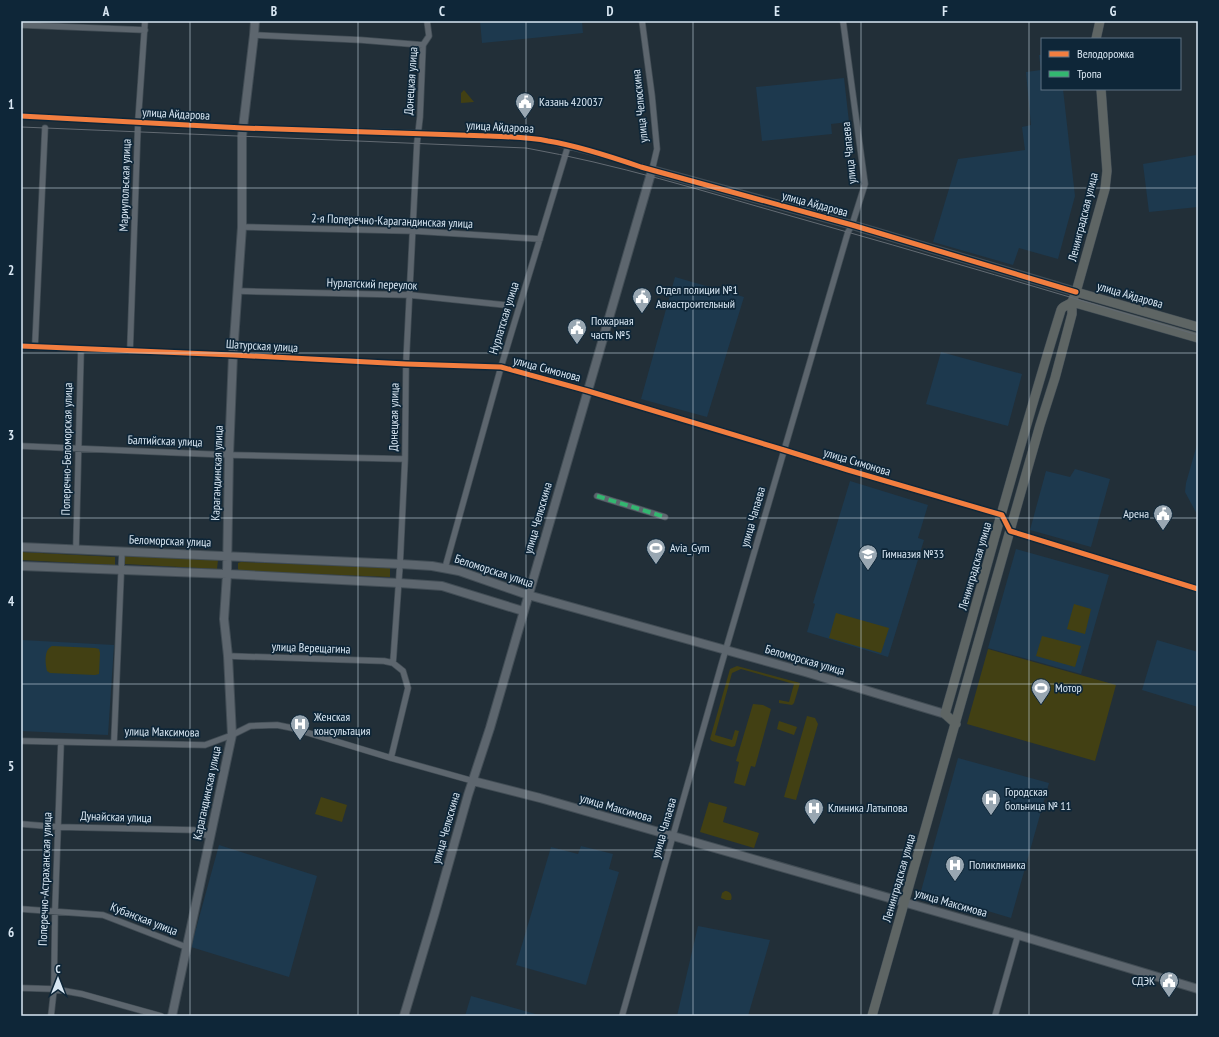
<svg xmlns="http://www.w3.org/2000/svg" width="1219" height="1037" font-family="'PT Sans Narrow',sans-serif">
<rect width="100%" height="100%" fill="#222f38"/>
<path fill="#1d394e" d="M480 21H582L583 33 482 43Z
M1039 55H1042V89H1063L1075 196 1058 259 1019 248 1013 265 933 242 958 159 1025 150 1022 127 1031 125 1026 72 1041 70Z
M844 78 849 122 831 124 832 134 762 141 756 87Z
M1196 155 1198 170V207L1149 212 1143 164Z
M675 277 744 297 707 417 641 399Z
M941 352 1022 374 1008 426 926 404Z
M1198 441V516L1185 492 1186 483Z
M1075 469 1110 479 1091 547 1030 530 1046 471 1070 477Z
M850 481 928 505 918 538 924 540 888 657 807 632 815 604 813 603Z
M1016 549 1109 575 1081 674 988 648Z
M22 640 114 645 108 735 21 731Z
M1157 640 1198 652V707L1142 690Z
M958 758 1049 783 1011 918 921 891Z
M219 845 317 876 289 977 191 947Z
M581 846 613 854 609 869 619 872 586 985 516 965 551 847 578 854Z
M698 926 770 940 748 1016H677Z
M471 996 518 1009 542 1016H465Z"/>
<path fill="#424013" d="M464 90 474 102 461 103V93Z
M21 552 115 557V565L21 560Z
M125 556 218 560 217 569 125 564Z
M241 562 390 568V577L240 571 238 569V563Z
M1074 604 1091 609 1085 634 1067 629Z
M836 613 889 628 881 653 829 638Z
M1042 636 1081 646 1075 667 1036 656Z
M52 646 95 648 99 649 100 653 99 674 95 675 50 673 47 671C45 664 44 649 52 646Z
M988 649 1116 685 1095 761 967 724Z
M737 666 800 683 794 703 792 705 779 703V700L789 702 794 684 741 669 732 673 715 735 732 740 735 730 739 731 735 746 732 747 712 741 710 739 730 669Z
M753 704 763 705 771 709 755 767 751 766 745 786 734 783 739 762 736 761Z
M807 716 815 718 818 724 796 800 784 797Z
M779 721 797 727 794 735 777 729Z
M321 797 347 805 342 822 315 814Z
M709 802 727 807 723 822 759 833 754 848 700 832Z
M725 891C730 891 733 895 731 900H726L721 898 722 893Z"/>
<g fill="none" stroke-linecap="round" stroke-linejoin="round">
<defs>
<path id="street" d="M21 25 145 30
M254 35 361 40 423 45
M21 116 243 128 418 133 527 138 549 141 568 146 611 157 652 170 657 149 652 96 642 21
M242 227 414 231 540 239
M237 291 410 295 505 305
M21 346 233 355 406 364 501 367 588 391 784 450 848 470 1002 515 1010 531 1198 589
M35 346 45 128
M130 351 138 122 145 21
M21 446 229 455 405 459
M597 496 665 517
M76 549 81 349
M445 568 501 367 568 146
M228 656 384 661 393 663
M21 741 205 745 232 735 250 726 277 725 292 728 391 758 473 781
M114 742 122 551
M391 758 408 688 403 671 393 663 400 564 405 459 406 364 417 143 420 117 423 45 429 36 427 21
M21 824 58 827 194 830 210 837
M21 909 103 915 186 947
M21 988 54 989 82 994 161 1016
M51 1016 54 989 55 911 61 742
M622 1016 721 666 848 232 852 225 865 184 843 21
M995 1016 1018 935"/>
<path id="secondary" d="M21 547 400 564 432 566 459 571 528 595 805 672 945 714
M21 566 227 574 399 583 442 586 523 611
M473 781 540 798 1015 934 1198 989
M172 1016 232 735 228 656 224 619 227 574 229 455 233 355 242 227V136L254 35 255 21
M404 1016 435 912 468 795 490 728 652 170 852 225 1076 292"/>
<path id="primary" d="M1096 39 1100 21
M1076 292 1198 327
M1072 302 1198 338
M956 724 945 714C984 579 1019 444 1061 310 1063 305 1068 306 1072 302
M872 1016 1040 425 1055 378 1072 314V302L1076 292 1105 189 1107 171 1101 89"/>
</defs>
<use href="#street" stroke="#424d55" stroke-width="7"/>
<use href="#secondary" stroke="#424d55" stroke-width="10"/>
<use href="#primary" stroke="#424d55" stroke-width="10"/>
<use href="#street" stroke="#5d666e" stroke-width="5.5"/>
<use href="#secondary" stroke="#5d666e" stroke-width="8"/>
<use href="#primary" stroke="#5e6564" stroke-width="9"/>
<path stroke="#626a72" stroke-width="1" d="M21 127 526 148C616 164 703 191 791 216 927 254 1062 295 1198 335"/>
<path stroke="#33b770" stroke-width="4" stroke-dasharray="8 4" stroke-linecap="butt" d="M597 496 665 517"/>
<defs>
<path id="cycleway" d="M21 116 243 128 489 136C509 137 529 137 548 141 579 146 612 157 641 167L852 225 1076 292
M21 346 233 355 406 364 501 367 588 391 784 450 848 470 1002 515 1010 531 1198 589"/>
</defs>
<use href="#cycleway" stroke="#0e2638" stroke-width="8"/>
<use href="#cycleway" stroke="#f27e40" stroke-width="5"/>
</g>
<path fill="none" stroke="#d9e7f3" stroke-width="1" stroke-opacity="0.55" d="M190 21V1016M358 21V1016M526 21V1016M693 21V1016M861 21V1016M1029 21V1016M21 188H1198M21 353H1198M21 518H1198M21 684H1198M21 850H1198"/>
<defs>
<symbol id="civic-pin" viewBox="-11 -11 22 30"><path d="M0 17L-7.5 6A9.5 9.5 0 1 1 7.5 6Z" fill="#99a7b2" stroke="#0e2638"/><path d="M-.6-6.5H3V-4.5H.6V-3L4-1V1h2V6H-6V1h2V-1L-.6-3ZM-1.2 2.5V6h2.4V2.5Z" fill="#fff"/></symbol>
<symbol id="stadium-pin" viewBox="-11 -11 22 30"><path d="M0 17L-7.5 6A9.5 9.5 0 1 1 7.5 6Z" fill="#99a7b2" stroke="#0e2638"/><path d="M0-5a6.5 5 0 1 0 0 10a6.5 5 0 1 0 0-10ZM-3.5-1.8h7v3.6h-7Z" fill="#fff"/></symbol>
<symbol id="school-pin" viewBox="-11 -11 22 30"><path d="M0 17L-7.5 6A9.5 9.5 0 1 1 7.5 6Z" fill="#99a7b2" stroke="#0e2638"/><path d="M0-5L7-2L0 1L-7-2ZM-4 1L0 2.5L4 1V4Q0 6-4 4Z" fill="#fff"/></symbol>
<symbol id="hospital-pin" viewBox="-11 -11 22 30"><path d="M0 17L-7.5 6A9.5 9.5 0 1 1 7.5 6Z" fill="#99a7b2" stroke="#0e2638"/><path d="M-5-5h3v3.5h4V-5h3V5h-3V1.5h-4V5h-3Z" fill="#fff"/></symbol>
</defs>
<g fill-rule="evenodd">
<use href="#civic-pin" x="514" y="91" width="22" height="30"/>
<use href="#civic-pin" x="631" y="286" width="22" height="30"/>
<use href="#civic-pin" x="566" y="317" width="22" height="30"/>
<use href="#civic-pin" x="1152" y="503" width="22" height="30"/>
<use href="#stadium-pin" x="645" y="537" width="22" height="30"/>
<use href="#school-pin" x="857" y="543" width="22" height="30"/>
<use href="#stadium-pin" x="1030" y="677" width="22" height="30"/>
<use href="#hospital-pin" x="289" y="713" width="22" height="30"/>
<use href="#hospital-pin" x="980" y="788" width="22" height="30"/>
<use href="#hospital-pin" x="803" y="797" width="22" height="30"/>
<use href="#hospital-pin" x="944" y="854" width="22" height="30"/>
<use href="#civic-pin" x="1158" y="970" width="22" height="30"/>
</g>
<g text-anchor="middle" stroke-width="3.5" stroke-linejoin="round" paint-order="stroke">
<g font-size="12" fill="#d9e7f3" stroke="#0e2638">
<text transform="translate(411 81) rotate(-86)" y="4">Донецкая улица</text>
<text transform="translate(640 106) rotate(-96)" y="4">улица Челюскина</text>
<text transform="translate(176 114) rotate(3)" y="4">улица Айдарова</text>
<text transform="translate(500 127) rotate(3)" y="4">улица Айдарова</text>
<text transform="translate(849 153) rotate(-96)" y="4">улица Чапаева</text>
<text transform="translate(125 185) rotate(-88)" y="4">Мариупольская улица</text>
<text transform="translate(815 204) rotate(15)" y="4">улица Айдарова</text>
<text transform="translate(1083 217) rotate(-76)" y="4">Ленинградская улица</text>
<text transform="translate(392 221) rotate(2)" y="4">2-я Поперечно-Карагандинская улица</text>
<text transform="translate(372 284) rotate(2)" y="4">Нурлатский переулок</text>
<text transform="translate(1130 295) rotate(16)" y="4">улица Айдарова</text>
<text transform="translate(504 318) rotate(-73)" y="4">Нурлатская улица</text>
<text transform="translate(262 346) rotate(3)" y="4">Шатурская улица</text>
<text transform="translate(547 369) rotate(15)" y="4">улица Симонова</text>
<text transform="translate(394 417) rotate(-89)" y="4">Донецкая улица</text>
<text transform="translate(165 441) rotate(2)" y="4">Балтийская улица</text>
<text transform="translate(67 449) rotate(-89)" y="4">Поперечно-Беломорская улица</text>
<text transform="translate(857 462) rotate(17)" y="4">улица Симонова</text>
<text transform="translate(217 473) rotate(-88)" y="4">Карагандинская улица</text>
<text transform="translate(753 517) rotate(-74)" y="4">улица Чапаева</text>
<text transform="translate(538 518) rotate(-74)" y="4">улица Челюскина</text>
<text transform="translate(170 541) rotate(2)" y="4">Беломорская улица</text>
<text transform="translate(975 566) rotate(-74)" y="4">Ленинградская улица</text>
<text transform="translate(494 571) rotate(18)" y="4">Беломорская улица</text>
<text transform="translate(311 648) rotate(2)" y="4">улица Верещагина</text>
<text transform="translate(805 660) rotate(16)" y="4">Беломорская улица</text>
<text transform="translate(162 732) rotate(1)" y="4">улица Максимова</text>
<text transform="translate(207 793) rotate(-78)" y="4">Карагандинская улица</text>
<text transform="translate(616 808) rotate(16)" y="4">улица Максимова</text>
<text transform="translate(116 817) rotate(2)" y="4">Дунайская улица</text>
<text transform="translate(446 828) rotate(-74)" y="4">улица Челюскина</text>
<text transform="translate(664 828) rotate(-74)" y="4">улица Чапаева</text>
<text transform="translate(899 878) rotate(-74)" y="4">Ленинградская улица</text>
<text transform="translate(45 879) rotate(-88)" y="4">Поперечно-Астраханская улица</text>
<text transform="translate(951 903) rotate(16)" y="4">улица Максимова</text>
<text transform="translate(144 919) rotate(21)" y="4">Кубанская улица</text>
</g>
<g font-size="12" fill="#d9e7f3" stroke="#0e2638" text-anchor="start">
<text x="539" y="106">Казань 420037</text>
<text x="656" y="294">Отдел полиции №1<tspan x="656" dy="14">Авиастроительный</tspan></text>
<text x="591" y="325">Пожарная<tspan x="591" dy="14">часть №5</tspan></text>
<text x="1149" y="518" text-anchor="end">Арена</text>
<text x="670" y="552">Avia_Gym</text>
<text x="882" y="558">Гимназия №33</text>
<text x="1055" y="692">Мотор</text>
<text x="314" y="721">Женская<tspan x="314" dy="14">консультация</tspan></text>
<text x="1005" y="796">Городская<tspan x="1005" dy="14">больница № 11</tspan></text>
<text x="828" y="812">Клиника Латыпова</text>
<text x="969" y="869">Поликлиника</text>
<text x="1155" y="985" text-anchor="end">СДЭК</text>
</g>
</g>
<rect width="1219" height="1037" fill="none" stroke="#0e2638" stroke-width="44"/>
<rect x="1041" y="38" width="140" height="52" fill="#0e2638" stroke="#5f7383"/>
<rect x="1049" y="51" width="20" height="6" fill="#f27e40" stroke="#5f7383"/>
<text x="1077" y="58" font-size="12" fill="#d9e7f3">Велодорожка</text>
<rect x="1049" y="71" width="20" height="6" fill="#33b770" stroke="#5f7383"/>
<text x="1077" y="78" font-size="12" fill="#d9e7f3">Тропа</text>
<g transform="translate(58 979)" stroke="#0e2638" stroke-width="3" paint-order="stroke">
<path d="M0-3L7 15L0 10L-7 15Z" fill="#d9e7f3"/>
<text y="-6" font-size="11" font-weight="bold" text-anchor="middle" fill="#d9e7f3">С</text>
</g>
<rect x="22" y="22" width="1175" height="993" fill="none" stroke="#d9e7f3" stroke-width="1.5"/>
<g font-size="13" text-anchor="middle" font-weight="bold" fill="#d9e7f3">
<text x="106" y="16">A</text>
<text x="274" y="16">B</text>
<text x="442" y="16">C</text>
<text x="610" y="16">D</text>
<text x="777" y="16">E</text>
<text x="945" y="16">F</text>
<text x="1113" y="16">G</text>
<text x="11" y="109">1</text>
<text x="11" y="275">2</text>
<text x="11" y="440">3</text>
<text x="11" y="606">4</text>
<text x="11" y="771">5</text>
<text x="11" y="937">6</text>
</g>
</svg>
